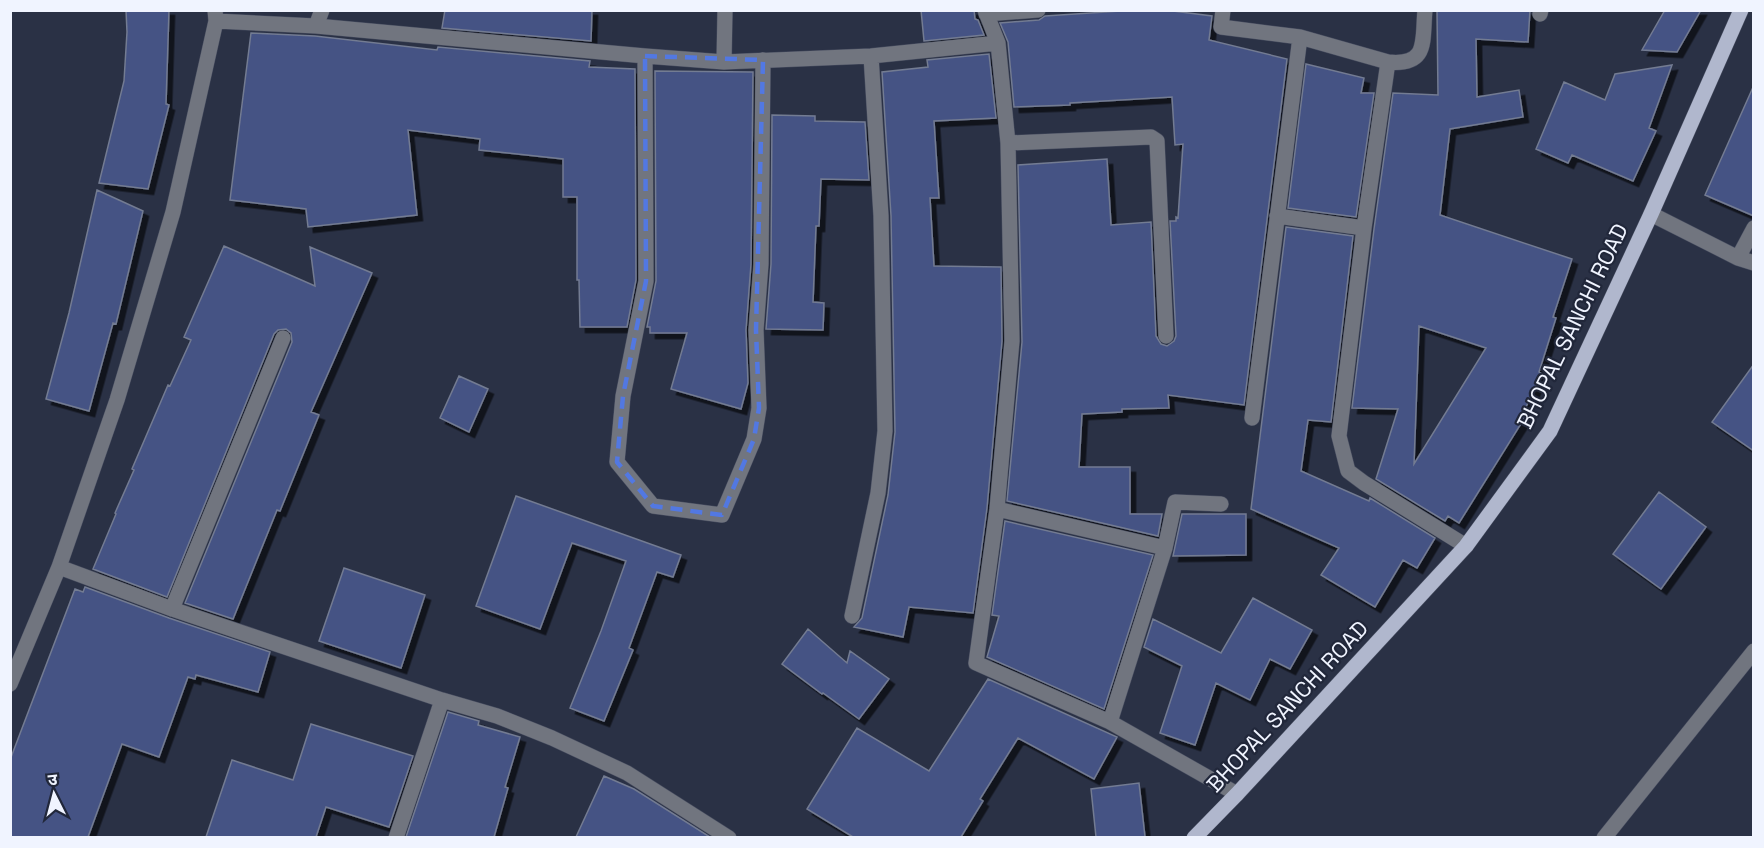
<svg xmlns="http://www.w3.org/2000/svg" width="1764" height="848" font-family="'Space Grotesk','Noto Sans Devanagari',sans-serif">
<defs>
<filter id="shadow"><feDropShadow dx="5.5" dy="5.5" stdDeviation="0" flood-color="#0009"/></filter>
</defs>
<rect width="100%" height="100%" fill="#2a3145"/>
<path fill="#455384" stroke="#737b92" stroke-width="1.5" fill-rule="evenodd" filter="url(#shadow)" d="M126 10H169L166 104 169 105 148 189 99 183 124 81 127 32Z
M445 10H592L591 41 442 28Z
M921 10H974L975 19 978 20 984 35 924 41Z
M1136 10H1165L1212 16 1209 40 1287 59 1244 405 1168 395 1169 408 1122 409V412L1082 414 1079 467H1130V514H1162L1158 536 1007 501 1022 342 1018 165 1107 159 1111 225 1151 222 1156 336 1161 344 1167 346 1174 341 1176 336 1170 221H1176V217L1178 218 1183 144 1175 145 1172 97 1070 103V105L1014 107 1008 42 1000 23 1039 20 1045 16Z
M1437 10H1530L1528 42 1476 39 1477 97 1519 90 1523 117 1450 129 1440 215 1572 259 1553 317 1556 318 1539 372 1542 374 1524 411 1527 414 1459 523 1448 516 1445 521 1376 479 1398 409 1352 408 1374 229 1393 93 1438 95ZM1419 326 1486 348 1414 464 1416 410Z
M1665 10H1701L1677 52 1642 50Z
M251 33 315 36 437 50 438 47 590 61 589 67 635 69 636 280 627 327H580L579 280H577V197H563V159L479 150 480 139 408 130 417 215 308 227 306 209 230 200Z
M989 54 996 118 934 121 939 198H930L934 266 1001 267 1002 341 987 508 973 613 909 607 903 637 854 627 862 618 888 495 895 432 891 216 882 72 928 67 927 60Z
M1306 64 1364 78 1361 93H1374L1356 217 1288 208Z
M1672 65 1649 128 1656 131 1633 181 1572 155 1568 163 1536 149 1564 82 1605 100 1615 74Z
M655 71 753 72 751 264 746 330 748 383 741 409 671 389 687 333H650V327H647L656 281Z
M1754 85V216L1705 195Z
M772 115 815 116V121L865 122 869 180 821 179 819 226H816L813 302 824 303 823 330 766 329 771 264Z
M97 190 143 211 116 324 113 323 89 411 46 399 69 313Z
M1286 227 1353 236 1331 422 1308 420 1301 471 1369 501 1370 498 1435 538 1417 568 1403 560 1375 607 1321 575 1339 548 1251 509Z
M224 246 315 286 310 247 372 273 311 412 319 415 280 511 277 510 233 619 185 603 292 342 291 333 286 329 278 330 274 334 167 597 93 569 116 514 115 513 134 470 132 469 168 385 170 386 191 340 184 337Z
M1754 364V451L1712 422Z
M459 376 488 389 469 432 440 418Z
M1659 492 1706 527 1661 589 1613 554Z
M516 496 681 555 673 577 657 572 629 648 633 650 604 721 570 708 601 631 626 561 572 543 540 629 476 606Z
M1182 514H1246V555L1173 556Z
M1005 521 1153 555 1104 709 987 657 999 616 992 615Z
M344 568 425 595 401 668 319 641Z
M85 587 169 618 270 652 258 692 196 675 195 679 188 677 159 757 122 744 88 837H10V760L75 589 83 592Z
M1253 598 1312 630 1290 669 1270 659 1250 700 1216 683 1195 745 1160 733 1182 666 1144 647 1153 619 1221 653Z
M808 629 847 663 850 651 889 679 859 719 823 693 822 694 782 664Z
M988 679 1117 737 1094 779 1018 738 980 799 983 801 961 837H853L807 809 857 728 929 771Z
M448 712 479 721 478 725 520 737 505 787 508 788 494 837H406Z
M311 724 413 756 389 827 326 807 316 837H206L232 760 293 780Z
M604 776 634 789 710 837H576Z
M1139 783 1145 837H1096L1091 789Z"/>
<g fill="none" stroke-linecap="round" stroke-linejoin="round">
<defs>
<path id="minor" d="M985 10 998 43 1008 143 1012 341 997 509 976 663 1110 722 1237 794
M1223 10 1221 27 1300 37 1388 62
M1425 10C1422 41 1429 66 1388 62L1364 228 1339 436 1348 471 1364 483 1466 546
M986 14 1038 10
M1540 14 1541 10
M216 21 316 26 645 56 724 62 871 56 998 43
M316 26 322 10
M645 56 646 281 623 396 617 462 653 506 722 515 754 439 759 408 756 330 761 264 763 60
M724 62 725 10
M1008 143 1151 137 1157 141 1166 336
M1651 214 1738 258 1754 263
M1277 216 1364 228
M1738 258 1754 228
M1252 418 1300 37
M997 509 1165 548
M59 567 172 609 442 700 396 838
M172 609 283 338
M852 616 878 493 885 431 881 216 871 56
M10 684 59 567 117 400 173 212 216 21 215 10
M442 700 497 716 552 738 627 773 729 838
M1110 722 1165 548 1175 502 1221 504
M1604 838 1754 651"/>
<path id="primary" d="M1194 838 1237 794 1466 546 1550 431 1651 214 1741 10"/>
</defs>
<use href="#minor" stroke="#464c5f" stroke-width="16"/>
<use href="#primary" stroke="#464c5f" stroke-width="16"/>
<use href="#minor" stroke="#71757f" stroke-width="15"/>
<use href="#primary" stroke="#b0b7cd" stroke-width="15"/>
</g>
<path fill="none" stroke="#5278e2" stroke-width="4.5" stroke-dasharray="12 8" stroke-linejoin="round" d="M645 56 763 60 756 330 759 408 754 439 722 515 653 506 617 462 623 396 646 281Z"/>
<g text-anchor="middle" stroke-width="4.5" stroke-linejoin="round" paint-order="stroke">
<g font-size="22" fill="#f0f4ff" stroke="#21273a">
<text transform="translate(1572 326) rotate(-64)" y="8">BHOPAL SANCHI ROAD</text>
<text transform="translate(1287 706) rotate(-47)" y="8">BHOPAL SANCHI ROAD</text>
</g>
</g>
<rect width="1764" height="848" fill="none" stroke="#f0f4ff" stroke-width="24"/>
<g transform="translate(54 794) rotate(354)" stroke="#21273a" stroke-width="4.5" paint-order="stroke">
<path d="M0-4.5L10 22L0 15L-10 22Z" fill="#f0f4ff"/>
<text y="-9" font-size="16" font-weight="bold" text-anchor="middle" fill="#f0f4ff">उ</text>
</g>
</svg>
